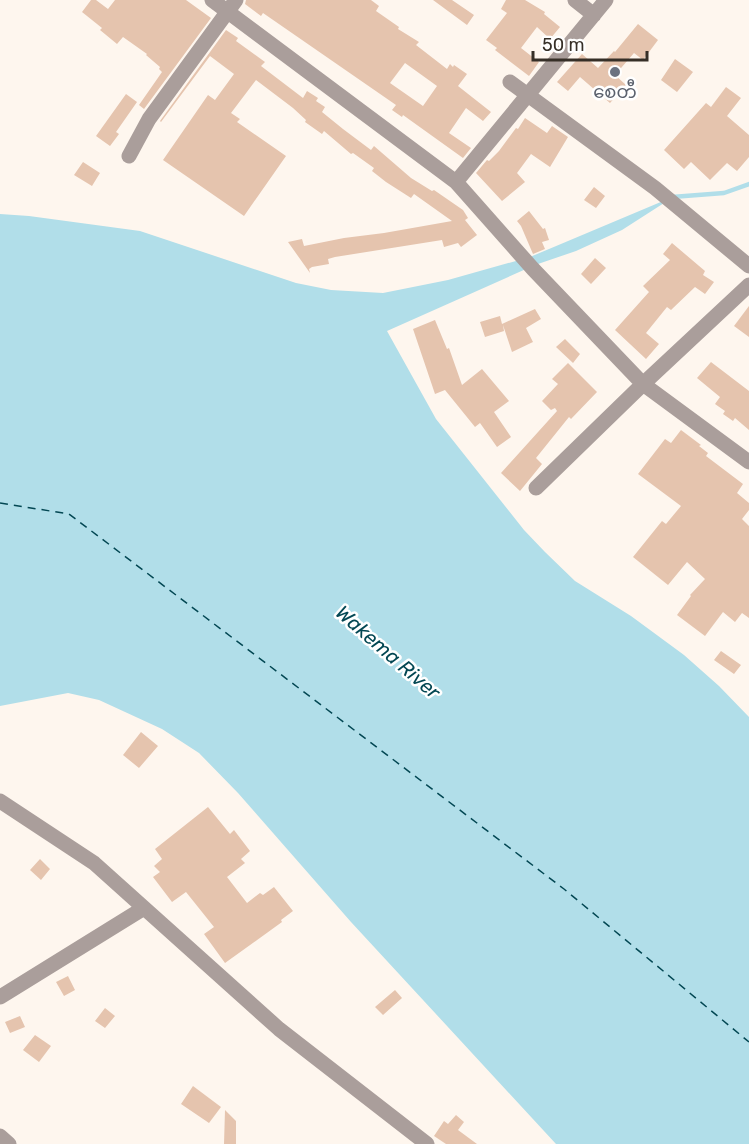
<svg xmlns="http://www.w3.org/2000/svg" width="749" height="1144" font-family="Rubik,'Noto Sans Myanmar',sans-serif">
<rect width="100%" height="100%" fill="#fef6ee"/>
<path fill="#b1dee9" d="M675 196 622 230 576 251 535 265 387 331 436 419 524 530 545 552 575 581 631 616 684 655 719 686 749 717V1144H556L351 922 238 793 199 753 162 729 99 700 68 693 0 706V214L29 216 140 231 296 283 331 290 383 293 448 280 530 257Z"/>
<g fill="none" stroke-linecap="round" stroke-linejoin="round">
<path stroke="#b1dee9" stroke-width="4.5" d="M672 197 724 193 749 184"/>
<path stroke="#034753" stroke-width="1.5" stroke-dasharray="8 6" stroke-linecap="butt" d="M0 503 69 514 564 889 749 1042"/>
</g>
<path fill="#e5c4ae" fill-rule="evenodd" d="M91 0H96L108 9 115 0H186L211 18 144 109 139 105 162 72 159 69 160 67 146 55 147 54 123 37 117 44 100 30 102 28 82 12Z
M246 0H371L379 6 376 11 399 27 398 29 419 42 416 45 447 69 450 64 453 67 454 65 467 74 458 86 491 112 483 121 466 108 449 133 471 148 463 158 403 115 402 117 392 110 396 105 263 13 261 16 245 4ZM405 63 437 86 423 106 390 83Z
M433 0H452L474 15 467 25Z
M506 0H525L545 12 544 14 560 27 550 39 537 27 521 48 539 62 529 76 495 50 497 48 486 40 507 13 501 9Z
M638 24 658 40 643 60 634 53 615 75 626 85 610 103 580 77 568 91 557 82 582 54 598 68 614 51 615 52Z
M226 30 238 38 236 41 265 62 261 66 303 98 307 91 318 98 316 101 325 107 322 112 343 129 371 150 374 146 411 178 432 191 434 190 463 210 468 218 465 220 477 235 461 247 458 243 444 247 442 240 335 257 328 259 329 264 312 267 309 269 310 273 288 242 302 239 304 246 344 238 384 233 452 221 414 194 411 198 386 182 372 171 374 168 353 153 351 154 324 131 322 134 305 122 306 120 293 108 256 80 231 113 240 119 237 122 286 156 244 216 163 160 208 95 215 100 234 74 210 56 161 122 160 121Z
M675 59 693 72 677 92 661 80Z
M726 87 741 98 727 116 749 135V157L737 171 727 163 710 180 691 162 684 169 664 150 706 103 711 107Z
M126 94 137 102 116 132 119 134 110 146 96 136Z
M525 118 547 133 552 126 568 137 550 167 531 154 517 173 525 182 502 201 476 173 487 160 489 161 499 151 516 128 518 129Z
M83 162 100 173 92 186 74 175Z
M594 187 605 196 596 208 584 200Z
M529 211 543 229 545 228 549 240 542 242 545 249 533 254 521 226 517 221Z
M672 243 705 271 703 275 714 282 705 294 695 287 671 310 667 307 646 333 659 344 646 359 615 330 649 292 643 286 670 260 663 254Z
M595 258 606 268 591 284 581 274Z
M749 306V337L734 326Z
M535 309 541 319 526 328 533 342 512 352 503 325 504 331 485 337 480 322 500 316 502 324Z
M435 320 447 349 449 348 462 385 482 369 509 401 494 412 511 437 497 447 480 423 475 427 445 390 435 394 413 329Z
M565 339 580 354 573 363 556 347Z
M711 362 749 391V430L735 418 733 421 723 414 725 411 715 404 720 397 697 378Z
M568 363 597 392 571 419 569 417 536 458 542 464 520 491 501 473 557 411 555 408 551 410 542 401 558 384 552 379Z
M681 430 701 445 699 446 708 453 706 456 743 484 737 493 749 503V510L742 519 749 526V618L742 613 735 622 723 612 705 636 677 615 691 596 690 595 705 579 687 562 668 585 633 557 662 521 666 524 681 506 638 474 665 439 671 443Z
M721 651 741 665 734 674 714 660Z
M141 732 158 746 139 768 123 755Z
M208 807 230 834 234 830 250 851 241 859 245 863 227 877 247 903 260 893 263 895 274 887 293 911 281 920 282 922 225 963 204 934 214 927 186 892 172 902 153 877 160 872 154 866 162 859 155 849Z
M40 859 50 869 41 880 30 870Z
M68 976 75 990 64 996 56 982Z
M395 990 402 998 383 1015 375 1007Z
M105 1008 115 1016 105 1028 95 1021Z
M20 1016 25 1027 10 1033 5 1022Z
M35 1035 51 1046 39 1062 23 1050Z
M193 1086 221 1107 209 1123 181 1104Z
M225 1110 236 1121V1144H224Z
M456 1115 464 1122 458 1130 477 1144H446L434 1136 444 1121 448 1124Z"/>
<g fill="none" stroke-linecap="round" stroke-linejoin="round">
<path stroke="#aa9e9b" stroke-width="15" d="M212 0 456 182 533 269 643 384 749 462
M575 0 594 15
M510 82 655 188 749 266
M129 156 149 119 236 0
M456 182 606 0
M536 488 643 384 749 285
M0 801 94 863 279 1029 427 1144
M0 997 144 908
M0 1136 9 1144"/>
</g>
<circle fill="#6b7280" stroke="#fff" stroke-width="2" cx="615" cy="72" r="6"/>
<g text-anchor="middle" stroke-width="5" stroke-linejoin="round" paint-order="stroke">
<g font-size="18" fill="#5b616d" stroke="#fff">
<text x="615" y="98">စေတီ</text>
</g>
<g font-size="20" font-style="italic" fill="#034753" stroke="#fff">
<text transform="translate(388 652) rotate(41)" y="7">Wakema River</text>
</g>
</g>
<path d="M533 51v9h114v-9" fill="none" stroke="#362f27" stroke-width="3"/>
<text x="542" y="51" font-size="18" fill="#362f27" stroke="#ffffff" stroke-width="4.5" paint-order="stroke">50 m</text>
</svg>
